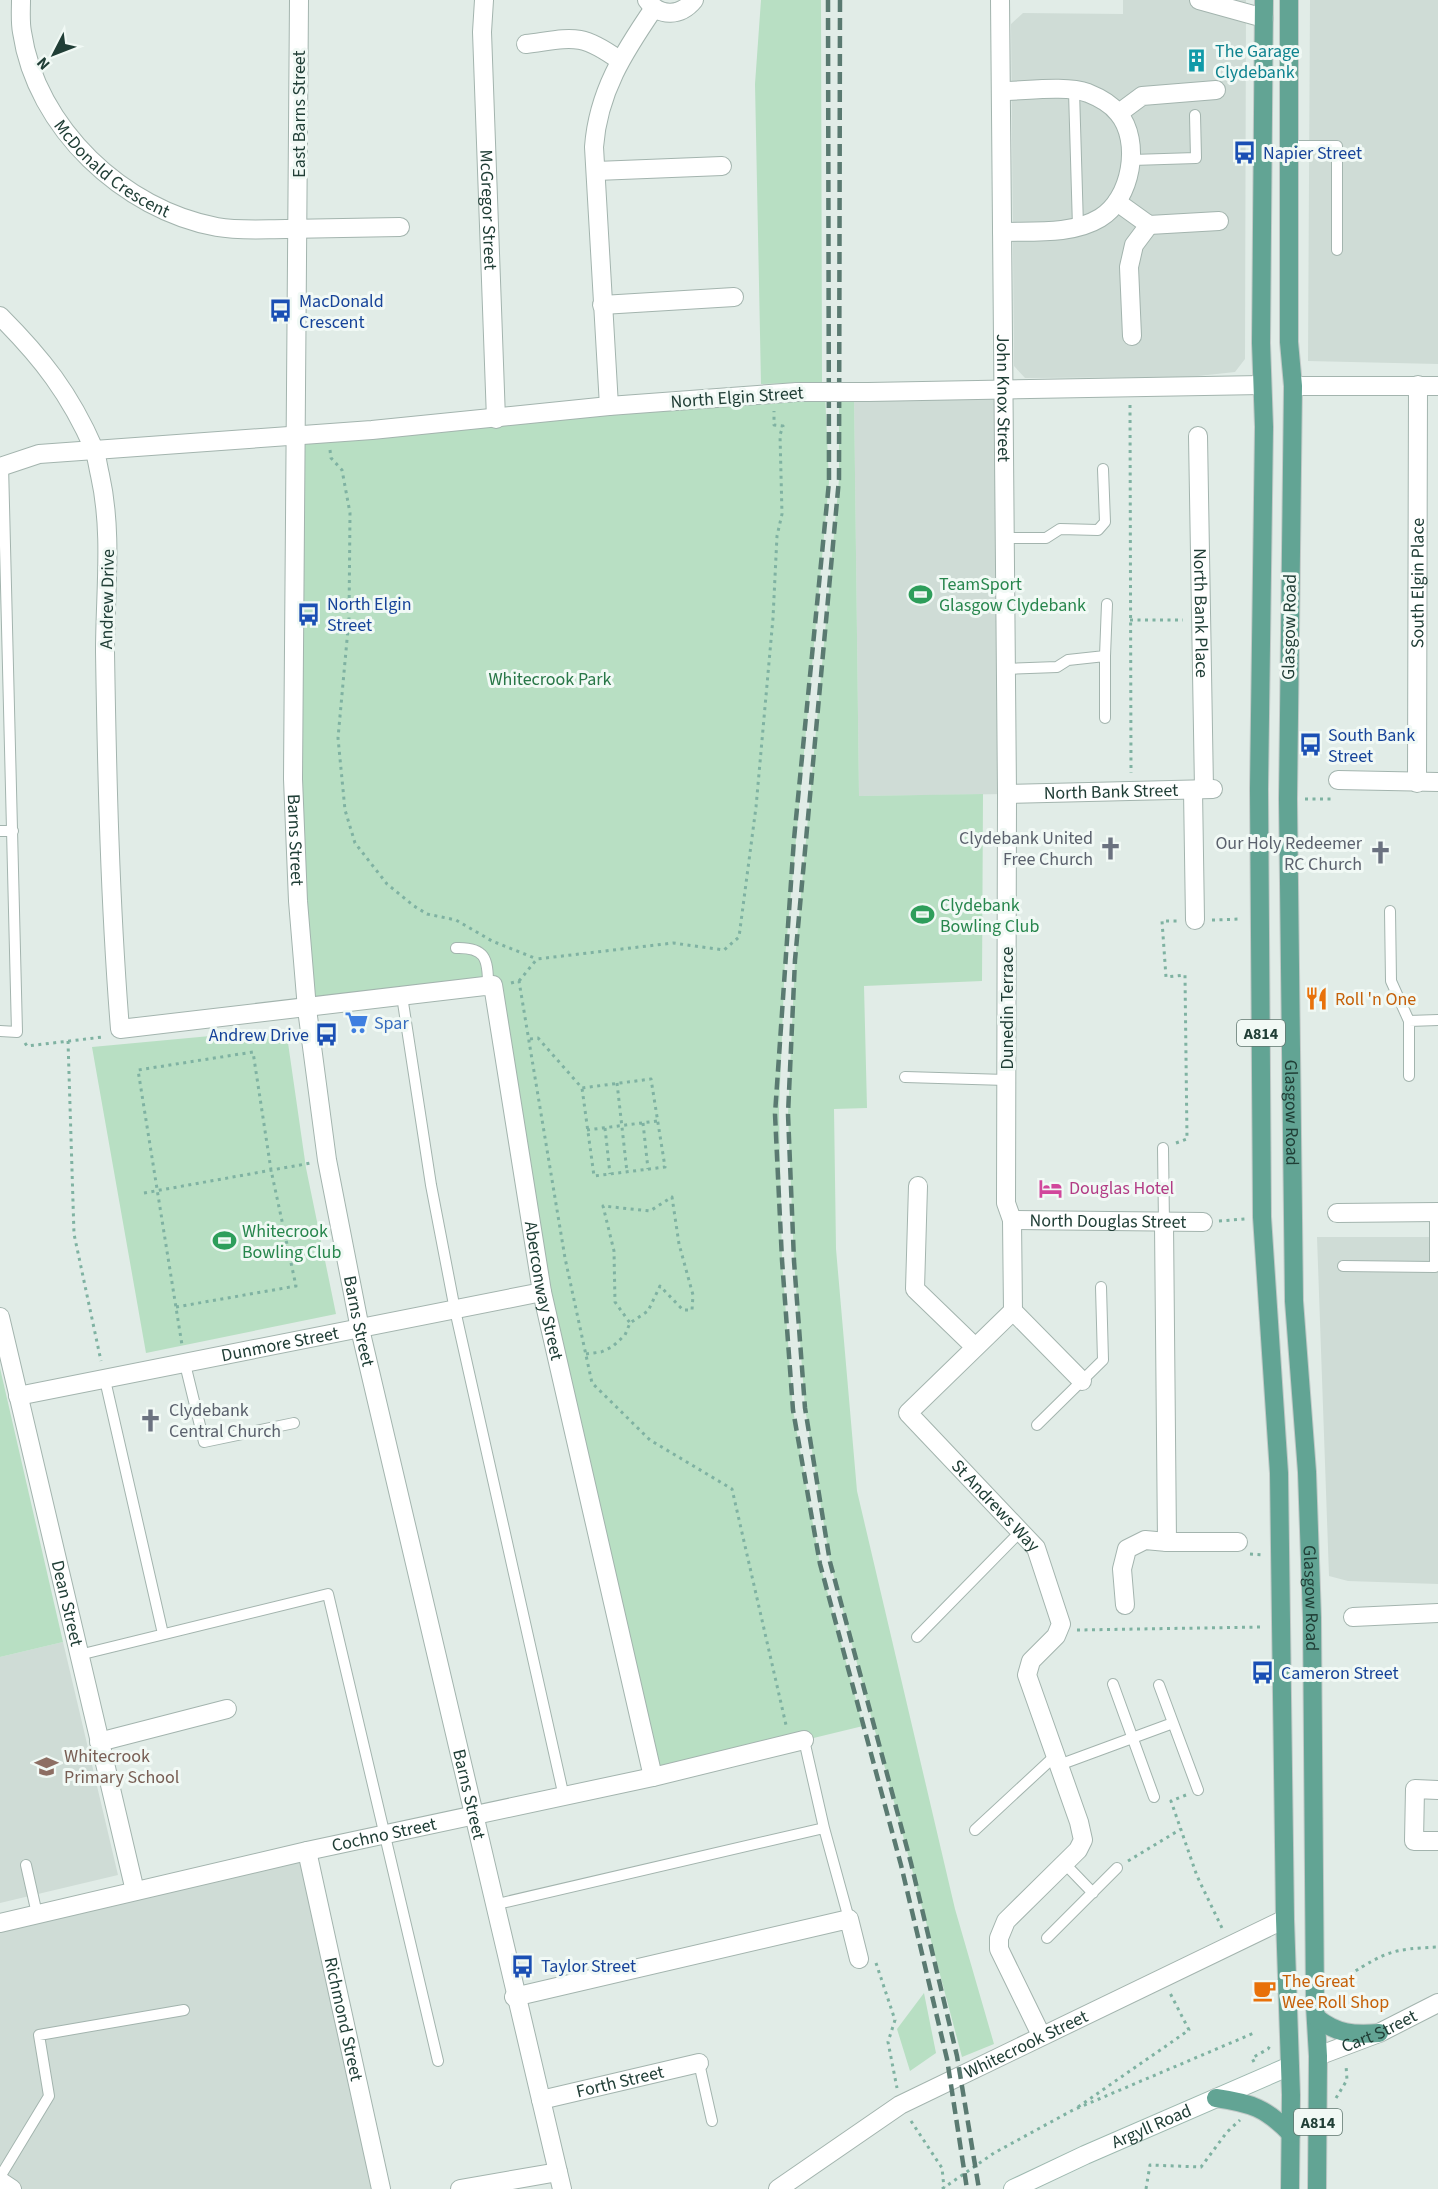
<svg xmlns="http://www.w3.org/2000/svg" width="1438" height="2189" font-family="'Source Sans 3',sans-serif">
<rect width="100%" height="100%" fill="#e1ece7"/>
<path fill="#cfdcd6" d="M1123 0H1246L1245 359 1235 372 1189 377 1025 378 1014 366 1011 24 1023 13 1123 14Z
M1310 0H1438V364L1308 361Z
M1002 389 1007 794 859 796 854 392Z
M1317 1237H1438V1584L1348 1581 1329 1576Z
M63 1642 118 1875 0 1903V1657Z
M307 1851 381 2189H0V1923Z"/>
<path fill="#b8dfc3" d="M761 0H821L822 382 761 384 755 84Z
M825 392 829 482 785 958 779 1111 782 1260 793 1410 820 1564 863 1726 653 1777 542 1292 493 985 307 1009 298 901 296 435Z
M839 392H854L859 796 983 794 982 981 864 986 867 1108 834 1109 836 1249 857 1491 955 1909 994 2044 962 2057 830 1562 805 1408 794 1261 788 1114 795 960 839 479Z
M286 1029 306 1168 336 1314 146 1353 92 1047Z
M0 1368 63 1642 0 1657Z
M924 1993 936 2053 910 2071 897 2029Z"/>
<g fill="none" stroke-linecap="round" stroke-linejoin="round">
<defs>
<path id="lane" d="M1074 91 1078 227
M1289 146H1337V250
M1132 160 1196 158 1195 115
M1004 538H1046L1060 529 1098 530 1105 522 1103 469
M1105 656V718
M1006 669 1057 667 1068 660 1105 656 1107 604
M0 831H13
M1390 911 1391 981 1409 1021V1076
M456 948C485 947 488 958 488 985
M402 996 431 1185 455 1310 564 1797
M1409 1021 1438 1020
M0 1031 17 1032 3 465
M905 1077 1006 1080
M1163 1148 1164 1224
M1343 1266 1435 1267V1212
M185 1364 204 1442 294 1423
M105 1380 163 1634
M1037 1425 1103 1360 1101 1287
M917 1637 1020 1532
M79 1655 328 1594 438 2061
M1113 1684 1154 1797
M1159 1685 1198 1790
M804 1740 824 1828
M1059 1765 1173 1723
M975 1830 1056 1755
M1065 1864 1093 1893
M26 1865 37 1914
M493 1905 824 1828 849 1919
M1047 1938 1117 1868
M699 2063 712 2121
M0 2177 49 2096 39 2035 184 2010"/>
<g id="street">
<path id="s1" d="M21 0C21 10 20 22 22 32 36 128 124 210 217 227 239 231 264 229 286 229 324 228 362 228 400 227"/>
<path id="s2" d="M299 0 293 779 298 901 307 1009 327 1160 360 1329 562 2189"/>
<path id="s3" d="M484 0 482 32 496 419"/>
<path d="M647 0C660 18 681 16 694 0"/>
<path id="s4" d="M1000 0 1007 794 1006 1203 1012 1220 1013 1311 908 1413 1036 1548 1061 1624 1056 1636 1031 1661 1027 1675 1079 1822 1083 1840 1078 1850 1006 1921 999 1938V1949L1041 2035"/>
<path d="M1199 0 1264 18"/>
<path d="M526 44C572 38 580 32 619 60"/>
<path d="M1001 91C1026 91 1065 85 1088 93 1098 97 1111 104 1118 113 1142 141 1131 200 1100 218 1072 235 1033 231 1002 232"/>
<path d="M1119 113 1142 96 1216 90"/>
<path d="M596 171 722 166"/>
<path d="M1117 202 1149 225 1219 221"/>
<path d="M602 305 734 297"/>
<path id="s5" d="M0 316C42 358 70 394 94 449 97 457 98 467 100 475 113 533 105 593 105 652 107 778 110 904 120 1029L493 985 542 1292 653 1777"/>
<path d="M1132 336 1129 267 1134 245 1149 225"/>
<path d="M1293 386H1438"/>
<path d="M868 392 1262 385"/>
<path d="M609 406 594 147C598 92 624 52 654 8"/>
<path id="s6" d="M1198 436 1204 789"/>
<path d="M0 467 39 454 372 430 609 406 797 392"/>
<path d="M1338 780 1438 782"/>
<path id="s7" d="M1417 783 1418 385"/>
<path d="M1193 790 1195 920"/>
<path id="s8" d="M1007 794 1213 789"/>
<path d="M918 1186 915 1289 975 1347"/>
<path d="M1337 1213 1438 1212"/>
<path id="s9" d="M1012 1220 1203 1222"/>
<path d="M1164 1224 1167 1542"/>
<path d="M1013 1311 1082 1381"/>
<path id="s10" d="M0 1317 135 1891"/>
<path id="s11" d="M18 1396 542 1292"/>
<path d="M1125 1605 1122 1569 1127 1549 1145 1540 1167 1542H1238"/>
<path d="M1353 1617 1438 1613"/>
<path d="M99 1742 227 1709"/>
<path d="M1438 1790 1415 1789 1414 1841H1438"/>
<path id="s12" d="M307 1851 381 2189"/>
<path id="s13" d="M0 1923 307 1851 653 1777 804 1740"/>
<path d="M514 1997 849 1919 859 1959"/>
<path id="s14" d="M1318 2056 1379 2033 1438 2003"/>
<path id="s15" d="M541 2100 699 2063"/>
<path d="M0 2181 12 2189"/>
<path d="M460 2189 558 2172"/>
<path id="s16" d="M778 2189 900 2105 1285 1919"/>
</g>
<g id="secondary">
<path id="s17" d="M1013 2189 1085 2155 1290 2066"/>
</g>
<g id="primary">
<path d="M1264 0 1261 343 1264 427 1259 789 1262 1217 1279 1473 1285 1919 1291 2095 1290 2189"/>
<path id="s18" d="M1289 0V342L1293 386 1288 799 1294 1301 1307 1472 1312 1618 1315 2006 1318 2056 1317 2189"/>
<path d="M1317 2018C1337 2034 1354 2035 1379 2033"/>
<path d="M1216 2098C1251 2103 1266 2108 1291 2134"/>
</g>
</defs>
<use href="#lane" stroke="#a3b4ae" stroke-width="12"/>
<use href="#street" stroke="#a3b4ae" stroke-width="20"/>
<use href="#secondary" stroke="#9eb9b0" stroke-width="20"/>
<use href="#primary" stroke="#c1c9c7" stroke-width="20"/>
<path stroke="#7fb2a2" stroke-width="3" stroke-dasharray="3 4.5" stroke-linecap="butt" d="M1130 405 1131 773
M330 450 331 458 342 470 350 513 349 618 338 738 345 810 355 843 387 884 414 906 427 914 456 920 492 941 537 959
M1130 620H1183
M1305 799H1335
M1212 920 1241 919
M519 981 537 959 673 943 724 950 739 937 756 807 773 618 777 536 782 514 780 435 783 426 774 425V411
M511 983 519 981 565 1258 592 1383 650 1440 732 1489 786 1725
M530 1039 538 1038 582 1088 651 1079 665 1167 594 1176 582 1088
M68 1041 74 1234 101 1361
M25 1043 27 1046 103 1037
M617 1083 627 1172
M643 1123 648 1169
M605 1128 610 1174
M587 1130 657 1121
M1176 1143 1187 1139 1185 975 1166 977 1162 921H1178
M144 1193 311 1163
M1219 1221 1245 1219
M176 1307 296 1286 271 1170 253 1052 138 1070 182 1345
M586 1354 601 1352 612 1347 625 1335 630 1323 648 1311 660 1286 683 1310H692L693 1295 679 1244 672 1197 650 1211 603 1206 614 1251 615 1302 630 1323
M1250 1554 1264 1555
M1077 1630 1262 1627
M1186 1795 1171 1801 1197 1876 1223 1930
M1128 1861 1181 1829
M876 1963 895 2020 888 2042 897 2088
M1349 1975C1387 1951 1393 1949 1438 1947
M1254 2062 1252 2058 1268 2049 1271 2044
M1336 2098 1347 2080 1346 2065
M1078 2107 1189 2030 1170 1993
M911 2121 942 2168 944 2188
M942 2189 994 2153 1073 2110 1254 2033
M1146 2189 1150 2165 1201 2167 1227 2132 1240 2120"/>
<use href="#lane" stroke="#fff" stroke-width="10"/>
<use href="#street" stroke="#fff" stroke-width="18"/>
<use href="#secondary" stroke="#fff" stroke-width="18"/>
<use href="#primary" stroke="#62a494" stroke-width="18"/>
<path stroke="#5a7a71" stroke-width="4.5" stroke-dasharray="12 6" stroke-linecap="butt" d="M828 0 829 482 794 839 775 1114 782 1260 793 1410 820 1564 901 1865 947 2059 967 2189
M840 0 839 479 795 960 788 1114 794 1261 805 1408 830 1562 911 1863 957 2056 979 2189"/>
<defs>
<path id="street-bridge" d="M797 392H868"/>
</defs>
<use href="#street-bridge" stroke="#a3b4ae" stroke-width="20" stroke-linecap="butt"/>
<use href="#street-bridge" stroke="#fff" stroke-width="18"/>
</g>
<defs>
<symbol id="building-bare" viewBox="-9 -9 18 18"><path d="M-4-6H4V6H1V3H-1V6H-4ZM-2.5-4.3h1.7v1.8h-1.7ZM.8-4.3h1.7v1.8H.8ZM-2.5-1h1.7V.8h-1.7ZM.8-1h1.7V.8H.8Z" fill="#0f9aa8" stroke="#f1f9f5" stroke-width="2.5" paint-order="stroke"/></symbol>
<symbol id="bus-bare" viewBox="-9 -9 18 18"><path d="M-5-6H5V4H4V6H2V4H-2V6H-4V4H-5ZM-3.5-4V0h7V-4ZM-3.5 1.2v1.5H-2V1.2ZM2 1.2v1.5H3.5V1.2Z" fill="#1a4fb4" stroke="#f1f9f5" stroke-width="2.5" paint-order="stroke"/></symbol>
<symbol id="stadium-bare" viewBox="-9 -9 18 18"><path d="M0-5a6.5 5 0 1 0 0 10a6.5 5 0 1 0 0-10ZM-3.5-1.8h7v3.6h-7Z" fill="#2e9e5b" stroke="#f1f9f5" stroke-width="2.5" paint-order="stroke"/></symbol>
<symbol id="church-bare" viewBox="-9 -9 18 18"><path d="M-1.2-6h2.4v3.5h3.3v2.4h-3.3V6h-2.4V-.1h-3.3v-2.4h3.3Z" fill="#6b7280" stroke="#f1f9f5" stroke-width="2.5" paint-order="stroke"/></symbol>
<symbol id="restaurant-bare" viewBox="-9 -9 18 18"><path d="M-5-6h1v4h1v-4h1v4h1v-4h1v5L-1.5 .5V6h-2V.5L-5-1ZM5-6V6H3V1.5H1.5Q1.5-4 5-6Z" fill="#e8710a" stroke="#f1f9f5" stroke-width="2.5" paint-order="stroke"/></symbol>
<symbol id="supermarket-bare" viewBox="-9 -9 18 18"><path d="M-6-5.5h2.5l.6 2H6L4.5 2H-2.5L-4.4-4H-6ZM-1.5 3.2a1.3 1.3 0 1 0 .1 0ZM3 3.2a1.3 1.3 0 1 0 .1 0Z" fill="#3f7fe0" stroke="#f1f9f5" stroke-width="2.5" paint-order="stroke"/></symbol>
<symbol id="hotel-bare" viewBox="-9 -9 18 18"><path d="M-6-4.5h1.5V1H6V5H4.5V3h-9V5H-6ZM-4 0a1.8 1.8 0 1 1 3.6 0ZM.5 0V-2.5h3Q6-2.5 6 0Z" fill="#d1479c" stroke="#f1f9f5" stroke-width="2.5" paint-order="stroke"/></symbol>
<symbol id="school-bare" viewBox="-9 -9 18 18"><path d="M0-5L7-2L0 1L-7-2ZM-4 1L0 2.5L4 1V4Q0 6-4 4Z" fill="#8d6e63" stroke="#f1f9f5" stroke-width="2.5" paint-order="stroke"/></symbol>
<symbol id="cafe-bare" viewBox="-9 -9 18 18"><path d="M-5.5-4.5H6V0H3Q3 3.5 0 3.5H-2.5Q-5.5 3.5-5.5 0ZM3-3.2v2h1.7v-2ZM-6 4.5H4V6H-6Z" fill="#e8710a" stroke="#f1f9f5" stroke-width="2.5" paint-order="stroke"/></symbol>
</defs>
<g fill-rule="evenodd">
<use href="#building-bare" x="1180" y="44" width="33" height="33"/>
<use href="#bus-bare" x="1228" y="136" width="33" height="33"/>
<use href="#bus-bare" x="264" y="294" width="33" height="33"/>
<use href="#stadium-bare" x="904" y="578" width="33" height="33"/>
<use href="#bus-bare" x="292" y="598" width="33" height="33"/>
<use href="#bus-bare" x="1294" y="728" width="33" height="33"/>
<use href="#church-bare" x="1094" y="832" width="33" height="33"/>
<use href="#church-bare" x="1364" y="836" width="33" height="33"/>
<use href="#stadium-bare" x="906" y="898" width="33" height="33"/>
<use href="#restaurant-bare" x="1300" y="982" width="33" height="33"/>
<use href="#supermarket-bare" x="340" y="1006" width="33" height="33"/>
<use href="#bus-bare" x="310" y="1018" width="33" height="33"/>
<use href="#hotel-bare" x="1034" y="1172" width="33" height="33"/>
<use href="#stadium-bare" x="208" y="1224" width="33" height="33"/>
<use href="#church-bare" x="134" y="1404" width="33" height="33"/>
<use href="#bus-bare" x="1246" y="1656" width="33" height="33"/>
<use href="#school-bare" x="30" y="1750" width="33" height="33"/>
<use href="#bus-bare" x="506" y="1950" width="33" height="33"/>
<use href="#cafe-bare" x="1248" y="1974" width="33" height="33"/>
</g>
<g text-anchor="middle" stroke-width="6" stroke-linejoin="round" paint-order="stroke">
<g fill="#f1f9f5" stroke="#5f766f" stroke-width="1.5">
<rect x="1237" y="1020" width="48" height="26" rx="4.5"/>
<rect x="1294" y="2109" width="48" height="26" rx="4.5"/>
</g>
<g font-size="16" font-weight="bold" fill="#203e36">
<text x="1261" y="1039">A814</text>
<text x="1318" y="2128">A814</text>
</g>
<g font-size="18" fill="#0d838f" stroke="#f1f9f5" text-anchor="start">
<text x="1215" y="57">The Garage<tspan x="1215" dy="21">Clydebank</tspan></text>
</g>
<g font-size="18" fill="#203e36" stroke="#f1f9f5">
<text transform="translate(299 114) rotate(-90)" y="6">East Barns Street</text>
<text dy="6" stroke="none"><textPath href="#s1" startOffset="202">McDonald Crescent</textPath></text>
<text dy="6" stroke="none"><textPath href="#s3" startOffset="210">McGregor Street</textPath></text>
<text transform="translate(737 397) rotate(-4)" y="6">North Elgin Street</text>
<text dy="6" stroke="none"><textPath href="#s4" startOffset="398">John Knox Street</textPath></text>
<text dy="6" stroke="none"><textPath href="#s7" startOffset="200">South Elgin Place</textPath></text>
<text transform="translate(107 599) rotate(-89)" y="6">Andrew Drive</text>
<text dy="6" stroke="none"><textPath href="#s6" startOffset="177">North Bank Place</textPath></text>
<text transform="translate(1289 627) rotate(-89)" y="6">Glasgow Road</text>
<text dy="6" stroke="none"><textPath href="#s8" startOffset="104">North Bank Street</textPath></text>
<text dy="6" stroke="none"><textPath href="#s2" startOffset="840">Barns Street</textPath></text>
<text transform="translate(1007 1008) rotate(-90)" y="6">Dunedin Terrace</text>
<text dy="6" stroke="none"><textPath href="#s18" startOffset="1113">Glasgow Road</textPath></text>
<text dy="6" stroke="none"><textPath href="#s9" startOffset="96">North Douglas Street</textPath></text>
<text dy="6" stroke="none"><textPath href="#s5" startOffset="1431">Aberconway Street</textPath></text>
<text dy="6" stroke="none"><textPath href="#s2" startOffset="1326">Barns Street</textPath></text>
<text dy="6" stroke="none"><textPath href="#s11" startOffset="267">Dunmore Street</textPath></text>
<text dy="6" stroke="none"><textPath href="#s4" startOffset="1586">St Andrews Way</textPath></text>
<text dy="6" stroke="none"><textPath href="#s18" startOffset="1599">Glasgow Road</textPath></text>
<text dy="6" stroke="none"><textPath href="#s10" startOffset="294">Dean Street</textPath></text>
<text dy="6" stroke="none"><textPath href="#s2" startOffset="1812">Barns Street</textPath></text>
<text dy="6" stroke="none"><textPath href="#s13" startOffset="394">Cochno Street</textPath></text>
<text dy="6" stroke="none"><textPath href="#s12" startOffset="172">Richmond Street</textPath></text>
<text dy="6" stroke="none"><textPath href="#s14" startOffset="66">Cart Street</textPath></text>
<text dy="6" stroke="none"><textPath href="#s16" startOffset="288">Whitecrook Street</textPath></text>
<text dy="6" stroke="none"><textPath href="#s15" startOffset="81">Forth Street</textPath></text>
<text dy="6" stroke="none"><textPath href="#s17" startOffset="152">Argyll Road</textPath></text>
</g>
<g font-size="18" fill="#164399" stroke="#f1f9f5" text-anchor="start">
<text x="1263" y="159">Napier Street</text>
<text x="299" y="307">MacDonald<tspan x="299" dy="21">Crescent</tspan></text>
<text x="327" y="610">North Elgin<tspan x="327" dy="21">Street</tspan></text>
<text x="1328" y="741">South Bank<tspan x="1328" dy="21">Street</tspan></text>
<text x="309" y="1041" text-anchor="end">Andrew Drive</text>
<text x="1281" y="1679">Cameron Street</text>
<text x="541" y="1972">Taylor Street</text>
</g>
<g font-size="18" fill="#27864d" stroke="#f1f9f5" text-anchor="start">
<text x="939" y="590">TeamSport<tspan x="939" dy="21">Glasgow Clydebank</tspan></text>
<text x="940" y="911">Clydebank<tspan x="940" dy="21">Bowling Club</tspan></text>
<text x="242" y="1237">Whitecrook<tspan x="242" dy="21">Bowling Club</tspan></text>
</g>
<g font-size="18" fill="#287747" stroke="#f1f9f5">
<text x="550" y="685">Whitecrook Park</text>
</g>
<g font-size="18" fill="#5b616d" stroke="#f1f9f5" text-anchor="end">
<text x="1093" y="844">Clydebank United<tspan x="1093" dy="21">Free Church</tspan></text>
<text x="1362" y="849">Our Holy Redeemer<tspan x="1362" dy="21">RC Church</tspan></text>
<text x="169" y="1416" text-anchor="start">Clydebank<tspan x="169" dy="21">Central Church</tspan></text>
</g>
<g font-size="18" fill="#c56008" stroke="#f1f9f5" text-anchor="start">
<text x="1335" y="1005">Roll 'n One</text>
<text x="1282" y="1987">The Great<tspan x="1282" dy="21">Wee Roll Shop</tspan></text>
</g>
<g font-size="18" fill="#366cbe" stroke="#f1f9f5" text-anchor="start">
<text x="374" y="1029">Spar</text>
</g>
<g font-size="18" fill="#b23c85" stroke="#f1f9f5" text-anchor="start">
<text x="1069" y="1194">Douglas Hotel</text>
</g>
<g font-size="18" fill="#785e54" stroke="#f1f9f5" text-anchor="start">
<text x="64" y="1762">Whitecrook<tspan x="64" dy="21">Primary School</tspan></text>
</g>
</g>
<g transform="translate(54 54) rotate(228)" stroke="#f1f9f5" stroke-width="4.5" paint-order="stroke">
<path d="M0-4.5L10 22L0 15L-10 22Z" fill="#203e36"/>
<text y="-9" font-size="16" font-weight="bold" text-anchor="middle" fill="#203e36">N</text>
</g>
</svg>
